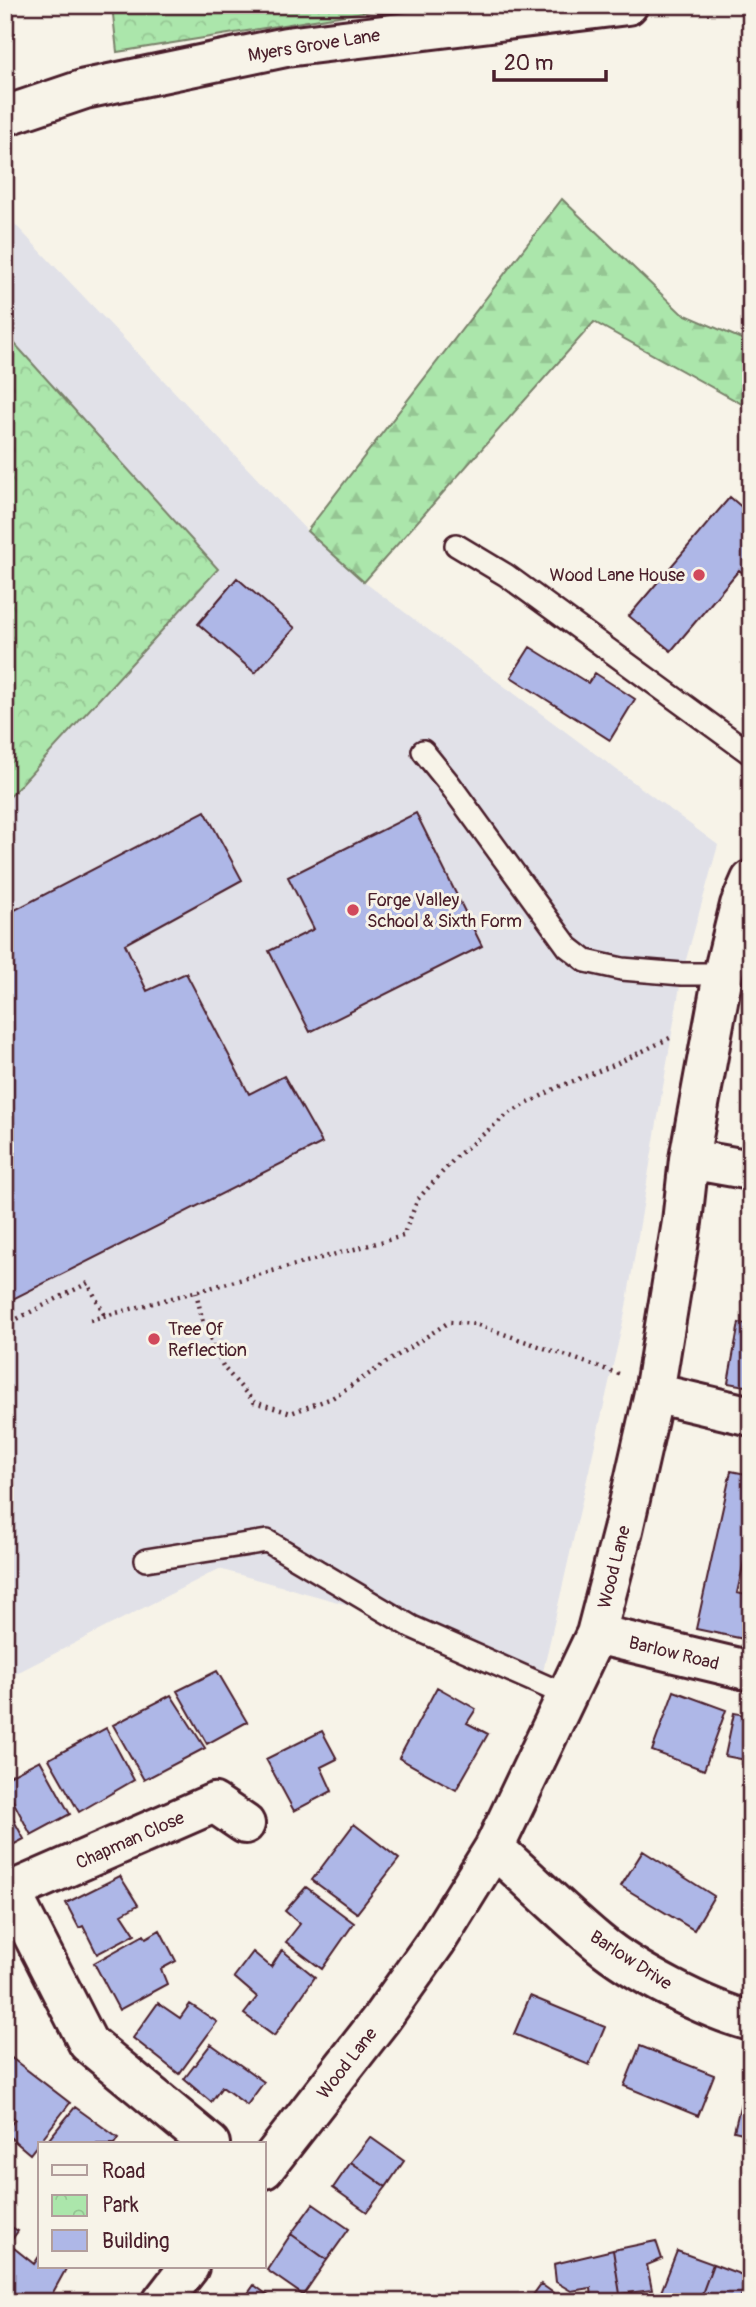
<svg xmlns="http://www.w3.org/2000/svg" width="756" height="2307" font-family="Pangolin,sans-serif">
<defs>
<pattern id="forest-firs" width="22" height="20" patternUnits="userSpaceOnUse" patternTransform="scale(1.75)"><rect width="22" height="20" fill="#abe6ab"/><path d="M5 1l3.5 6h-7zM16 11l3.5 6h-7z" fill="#95c593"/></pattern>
<pattern id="park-crowns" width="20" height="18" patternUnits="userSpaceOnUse" patternTransform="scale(1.75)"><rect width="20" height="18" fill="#abe6ab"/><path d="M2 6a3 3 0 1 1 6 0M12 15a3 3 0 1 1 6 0" fill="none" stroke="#95c593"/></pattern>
</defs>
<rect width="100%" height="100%" fill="#f7f3e8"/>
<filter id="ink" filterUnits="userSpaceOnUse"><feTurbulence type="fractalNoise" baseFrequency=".0143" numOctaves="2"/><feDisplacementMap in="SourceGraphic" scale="14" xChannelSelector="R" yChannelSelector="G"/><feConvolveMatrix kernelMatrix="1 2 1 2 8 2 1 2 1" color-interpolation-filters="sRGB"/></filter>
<g filter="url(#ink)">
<path fill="#e1e1e8" d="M5 214 307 531 364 582 718 845 682 974 625 1313 539 1689 385 1615 219 1569 5 1679Z"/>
<path fill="url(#forest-firs)" stroke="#7a826b" stroke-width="2" d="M562 199 681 313 751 343V409L594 322 364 582 307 531Z"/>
<path fill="url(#park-crowns)" stroke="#7a826b" stroke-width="2" d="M112 5H419L382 9 117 52Z
M5 333 218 569 5 802Z"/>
<path fill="#aeb7e7" stroke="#4a1f2b" stroke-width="2" d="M730 497 751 515V580L739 570 671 651 629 616Z
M237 578 295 628 255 673 198 624Z
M530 647 588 683 595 673 635 699 610 740 511 677Z
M205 811 242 880 125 944 147 991 186 973 249 1094 284 1076 322 1143 5 1303V915Z
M416 813 482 946 310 1032 269 951 314 929 288 877Z
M739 1323 751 1325V1387L728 1383Z
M731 1471 751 1475V1530L737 1593 751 1596V1610L744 1639 696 1629Z
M217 1671 247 1722 207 1744 177 1691Z
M437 1687 476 1709 467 1723 488 1734 456 1790 399 1758Z
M674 1691 726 1710 704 1770 652 1751Z
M171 1695 205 1748 144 1780 113 1725Z
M734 1713 751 1716V1761L725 1756Z
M106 1728 134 1780 79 1812 49 1759Z
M322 1731 337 1759 321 1767 332 1791 294 1811 266 1759Z
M40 1760 70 1814 31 1835 5 1786V1778Z
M6 1806 24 1839 5 1849V1807Z
M354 1824 399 1859 357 1913 312 1880Z
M643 1851 714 1896 694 1930 621 1886Z
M120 1876 138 1905 122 1914 135 1934 97 1954 83 1926 79 1928 66 1903Z
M306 1887 354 1923 322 1969 286 1942 300 1924 285 1911Z
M751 1922V1961L741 1959Z
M160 1930 176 1961 161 1969 167 1984 119 2010 94 1963 144 1935 146 1938Z
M282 1950 315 1977 274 2036 244 2014 257 1997 234 1977 253 1952 271 1967Z
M530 1996 605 2027 589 2065 514 2034Z
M158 2003 180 2018 190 2004 217 2022 179 2074 133 2038Z
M211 2044 264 2082 247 2105 222 2087 211 2102 184 2079Z
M640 2046 714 2075 698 2116 624 2086Z
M5 2053 70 2103 30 2154 5 2133 15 2119 5 2111Z
M745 2086 751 2087V2135L734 2131Z
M75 2107 118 2138 114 2144H52L54 2143 49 2139Z
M370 2137 404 2161 386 2187 351 2162Z
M351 2162 386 2187 367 2212 333 2188Z
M313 2204 349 2229 327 2260 291 2234Z
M5 2223 18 2231 5 2249Z
M291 2234 327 2260 303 2295 267 2270Z
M656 2241 662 2259 647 2265 652 2290 620 2294 613 2250Z
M14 2248 34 2264 40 2255V2267H67L51 2296 57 2302H10L5 2298V2260Z
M613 2250 620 2294 592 2299 591 2288 571 2291 556 2282 554 2264Z
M677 2251 713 2264 699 2302H687L661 2292Z
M713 2264 748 2277 739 2302H699Z
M541 2284 566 2302H528Z
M254 2285 277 2302H242Z"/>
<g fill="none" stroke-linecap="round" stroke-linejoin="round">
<defs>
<path id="service" d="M456 545 506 575 751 754
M423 751 448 782 568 947 586 961 622 969 682 974H723
M146 1560 267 1541 412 1627 568 1696"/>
<path id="minor" d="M5 116 85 89 286 47 628 5
M689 1159 751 1170
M654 1393 751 1416
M596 1634 751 1671
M494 1848C529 1879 562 1912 598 1942 634 1972 705 2009 751 2021
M11 1892 88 2043 210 2144
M5 1894 214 1803 245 1824
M264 2169 381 2019 437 1940 494 1848 596 1634 623 1530 654 1393 682 1222 689 1159 723 974 740 905 751 880
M162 2302 189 2267"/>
</defs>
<use href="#service" stroke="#4a1f2b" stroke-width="26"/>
<use href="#minor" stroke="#4a1f2b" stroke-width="44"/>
<path stroke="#4a1f2b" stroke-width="4.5" stroke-dasharray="2 5" stroke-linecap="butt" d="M196 1292 204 1327 224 1368 254 1402 291 1413 332 1398 449 1322 475 1324 619 1374
M90 1320 403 1236 418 1199 458 1155 508 1114 558 1087 614 1065 674 1036
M5 1325 88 1283 105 1316"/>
<use href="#service" stroke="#f7f3e8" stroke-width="21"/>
<use href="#minor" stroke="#f7f3e8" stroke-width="38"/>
</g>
</g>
<g fill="#d1495b" stroke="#f7f3e8" stroke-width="2.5">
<circle cx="699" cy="575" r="7"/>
<circle cx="353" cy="910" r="7"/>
<circle cx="154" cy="1339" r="7"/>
</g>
<g text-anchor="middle" stroke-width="6" stroke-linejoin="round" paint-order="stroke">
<g font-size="18" fill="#4a1f2b" stroke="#f7f3e8">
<text transform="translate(314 45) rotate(-9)" y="6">Myers Grove Lane</text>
<text transform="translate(614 1567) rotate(-76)" y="6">Wood Lane</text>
<text transform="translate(674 1653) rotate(14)" y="6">Barlow Road</text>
<text transform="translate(130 1840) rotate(-24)" y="6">Chapman Close</text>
<text transform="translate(631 1960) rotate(33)" y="6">Barlow Drive</text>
<text transform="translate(347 2063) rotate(-52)" y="6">Wood Lane</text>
</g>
<g font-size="18" fill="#4a1f2b" stroke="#f7f3e8" text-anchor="start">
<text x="685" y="581" text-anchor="end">Wood Lane House</text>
<text x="367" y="906">Forge Valley<tspan x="367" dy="21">School &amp; Sixth Form</tspan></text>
<text x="168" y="1335">Tree Of<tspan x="168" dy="21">Reflection</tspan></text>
</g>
</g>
<rect width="756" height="2307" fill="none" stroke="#f7f3e8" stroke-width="28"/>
<rect x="14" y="14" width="728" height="2279" fill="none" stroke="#4a1f2b" stroke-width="2.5" filter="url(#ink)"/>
<rect x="38" y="2142" width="228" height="126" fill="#f7f3e8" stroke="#b29e9c" stroke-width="2"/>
<rect x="52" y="2165" width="35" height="10" fill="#f7f3e8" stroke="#b29e9c" stroke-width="2"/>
<text x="102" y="2178" font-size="21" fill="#4a1f2b">Road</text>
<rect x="52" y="2195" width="35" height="21" fill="url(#park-crowns)" stroke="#b29e9c" stroke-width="2"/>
<text x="102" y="2212" font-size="21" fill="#4a1f2b">Park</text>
<rect x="52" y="2230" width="35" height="21" fill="#aeb7e7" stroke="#b29e9c" stroke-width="2"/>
<text x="102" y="2248" font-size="21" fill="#4a1f2b">Building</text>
<path d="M494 70v10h112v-10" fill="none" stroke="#4a1f2b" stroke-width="3.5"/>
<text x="504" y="70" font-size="21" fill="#4a1f2b" stroke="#f7f3e8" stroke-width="5" paint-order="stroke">20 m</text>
</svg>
